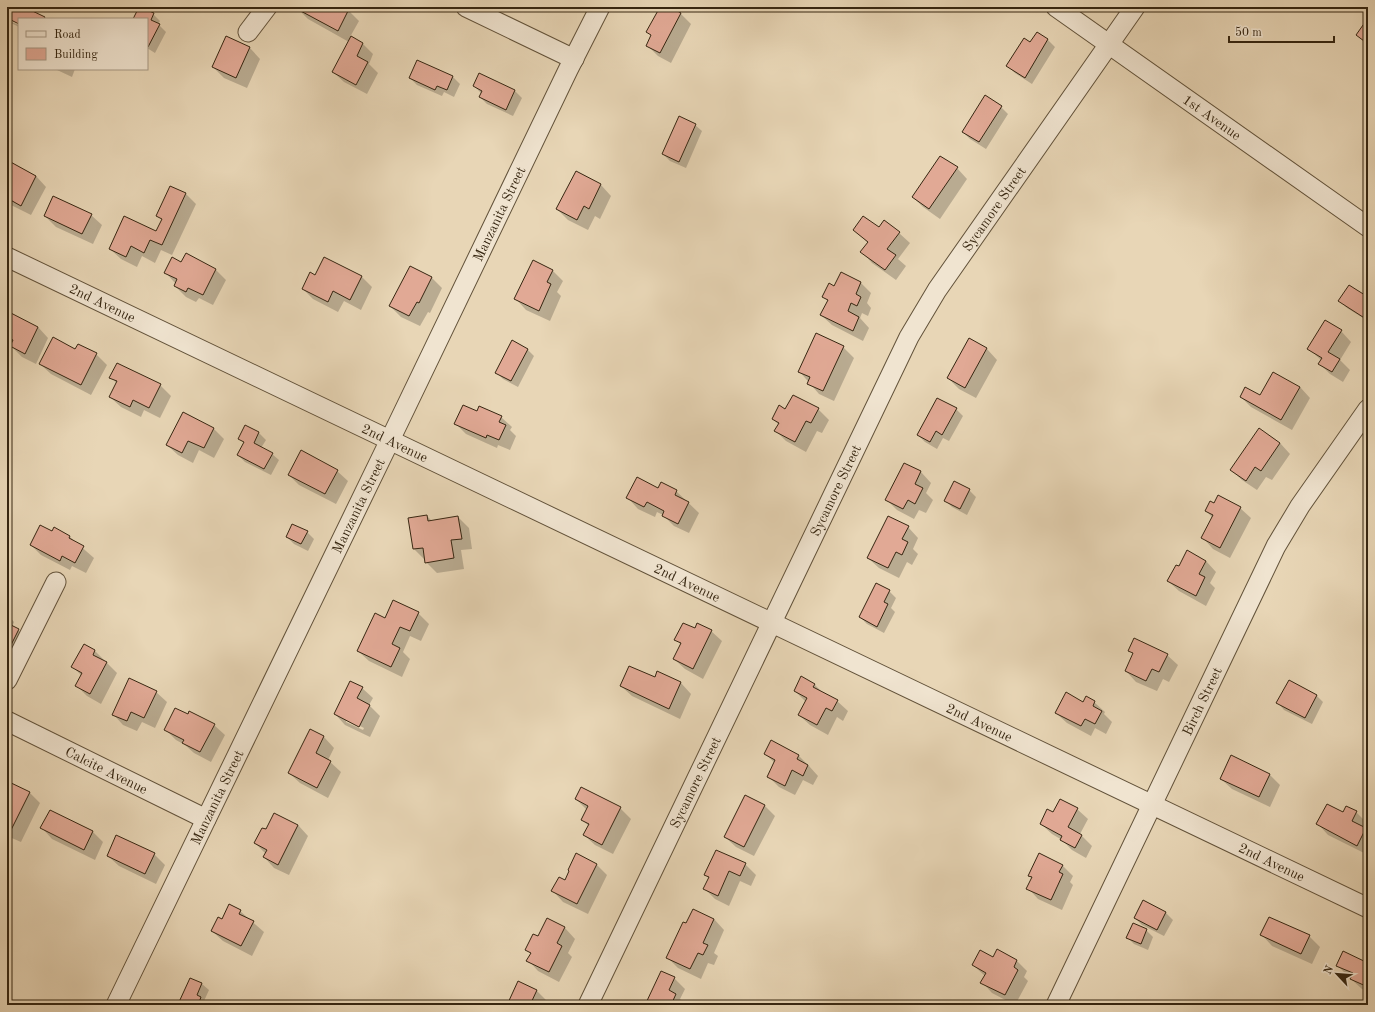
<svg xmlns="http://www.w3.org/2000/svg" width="1375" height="1012" font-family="'Old Standard TT',serif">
<rect width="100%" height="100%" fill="#e8d6b6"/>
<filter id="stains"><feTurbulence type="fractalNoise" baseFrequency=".005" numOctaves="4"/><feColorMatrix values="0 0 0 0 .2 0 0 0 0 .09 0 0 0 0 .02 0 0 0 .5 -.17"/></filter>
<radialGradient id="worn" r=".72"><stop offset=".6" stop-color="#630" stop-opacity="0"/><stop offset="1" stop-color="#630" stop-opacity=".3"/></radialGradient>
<path fill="#0003" fill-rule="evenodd" d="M140 7 153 14 160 21 158 24 166 32 155 53 147 48V19H134Z
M299 7H342L348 10 359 21 350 37 363 44 373 54 369 64 378 73 367 94 344 82 333 72 349 42 308 19 298 9Z
M661 7H667L681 14 691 24 671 63 658 56 647 45 652 36 648 32Z
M7 20 19 25V27L7 21Z
M1037 33 1048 40 1055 47 1032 84 1015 73 1008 66 1031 44Z
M227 38 250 48 260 59 247 88 224 78 213 67Z
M418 61 453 77 460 84 454 97 444 92 442 96 417 85 410 78Z
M55 69H75L72 77Z
M474 86 515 91 522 98 513 116 487 104 480 97 482 94Z
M1001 107 1008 114 986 149 970 139 963 132Z
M695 125 702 131 686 168 670 161 663 154Z
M7 161 36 176 46 187 31 215 7 203Z
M957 168 967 179 940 219 923 207 913 197Z
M576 173 601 185 611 196 600 219 595 216 588 230 568 220 557 209Z
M171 187 186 194 196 204 172 255 161 250 155 263 142 256 137 267 121 259 110 249 156 232 162 220 157 216Z
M91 215 102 225 93 244 56 227 45 216Z
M879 229 899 233 910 243 898 259 906 266 896 280 872 263 862 252 868 243 854 230Z
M181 263 216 270 226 280 213 305 199 298 196 302 186 297 175 286V283L165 272Z
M410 267 432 278 442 288 430 313 428 312 420 326 401 317 390 306Z
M552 270 563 281 557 292 561 296 550 321 526 310 516 299Z
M841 273 861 283 871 293 867 303 871 308 868 316 862 313 860 318 869 328 863 341 832 325 821 315 828 301 824 297 834 287Z
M315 276 362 277 372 287 361 310 344 301 338 312 313 299 303 289Z
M1368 298V321L1347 308 1340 301Z
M7 312 38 327 48 338 36 364 22 357 12 347 9 353 7 352Z
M1341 331 1351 342 1340 360 1350 370 1343 382 1330 374 1319 363 1321 360 1308 348Z
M970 340 987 349 997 360 976 398 959 389 948 378Z
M843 347 854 358 834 401 819 394 799 371Z
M527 349 534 356 518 387 503 379 496 372Z
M76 350 96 354 107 365 91 395 51 374 40 364Z
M111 377 160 385 171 396 160 418 144 410 141 417 121 407 110 397 117 384Z
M1300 387 1310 398 1292 430 1251 407 1241 397H1260Z
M818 409 829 420 822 433 817 431 806 452 786 441 776 431 779 425 773 419 786 410Z
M956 409 963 416 949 441 943 438 937 449 925 442 918 435Z
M477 412 501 417 512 427 510 430 516 436 510 450 498 445 497 448 466 434 455 423Z
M183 413 214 429 224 439 214 458 199 450 193 463 178 455 167 445Z
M246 426 259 433 266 440 261 448 272 454 279 460 271 475 245 462 238 455 244 443 239 438Z
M1259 429 1280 443 1290 454 1272 480 1266 477 1257 490 1242 480 1231 470Z
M905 464 921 472 931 483 926 493 933 500 926 513 919 510 914 519 897 510 887 500Z
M337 471 348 481 336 504 299 485 289 475Z
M955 483 969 490 976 497 967 515 952 507 945 500Z
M659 489 676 491 699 513 689 533 674 526 663 515 657 512 655 517 638 509 628 498Z
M1240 508 1251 518 1230 558 1213 549 1203 538 1213 518 1206 511Z
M427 516 432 521 458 517 469 528 472 549 461 550 464 569 437 573 426 562V559H424L414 549Z
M908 527 918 538 913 549 918 554 912 565 907 562 899 578 879 568 868 558Z
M52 532 70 537 94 558 86 573 72 566 70 570 41 555 31 545Z
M307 532 314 539 308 551 294 544 287 537Z
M1206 561 1216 572 1210 583 1215 588 1206 606 1179 591 1168 581 1179 567Z
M889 591 896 598 891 608 895 612 884 633 867 624 860 617Z
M394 602 418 613 429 624 421 641 410 636 403 652 410 659 402 677 369 661 358 651 386 619Z
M7 614 14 622 12 627 18 630 29 641 7 668Z
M711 631 722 641 703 679 685 669 674 659 681 645 676 639Z
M84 645 95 651 117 673 101 704 87 696 77 686 82 676 73 667Z
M1129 650 1167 655 1178 665 1169 682 1163 679 1157 691 1136 682 1126 671 1134 655Z
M658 673 681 683 691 694 680 719 632 696 621 686 655 679Z
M802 678 815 685 824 694 837 701 848 711 843 721 837 717 828 735 810 725 799 715 806 702 795 691Z
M362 688 373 698 369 705 380 716 370 737 345 725 335 714ZM346 719 364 728 363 730 346 722Z
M156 692 167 702 155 728 142 722 137 731 123 725 113 714Z
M1316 695 1323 702 1312 724 1284 710 1278 703Z
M1094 702 1105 712 1104 714 1112 722 1106 734 1095 728 1091 736 1067 723 1056 713 1084 703Z
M214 725 225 735 211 762 194 753 185 745 176 740 165 729Z
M311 730 324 737 334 748 328 760 341 772 328 798 300 783 289 773Z
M772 741 799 756 809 766 818 776 813 785 803 780 795 795 779 787 768 776 775 763 765 754Z
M1270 775 1280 785 1270 807 1232 789 1221 779Z
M7 782 29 792 40 803 21 842 7 836Z
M576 799 620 808 631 819 613 854 595 845 584 835 589 826 582 820 587 810Z
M764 805 775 816 754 856 736 847 725 837Z
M1347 807 1356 812 1367 823 1364 828 1368 831V855L1328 835 1318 824 1343 814Z
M1077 809 1088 819 1080 834 1092 846 1086 858 1072 850 1062 840 1052 834 1041 824 1053 814Z
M50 811 93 832 103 842 95 860 52 839 42 828Z
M298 825 308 836 289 875 274 868 264 857 266 854 255 843Z
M117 836 154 854 165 865 156 884 119 866 108 856Z
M745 864 756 875 751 886 740 881 729 906 715 899 705 889 709 879 706 875Z
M597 865 607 875 588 914 563 902 553 891 566 882Z
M1062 865 1073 876 1070 882 1073 885 1062 910 1038 899 1028 888 1032 878 1029 876Z
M1144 902 1166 913 1173 920 1164 936 1142 925 1135 918Z
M240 911 264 932 252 956 223 941 212 931 222 921Z
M548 919 565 928 575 939 568 953 572 957 559 982 538 971 528 960 531 954 526 949 538 937Z
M714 919 724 930 714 953 718 956 714 965 708 963 701 979 678 968 667 957 687 925Z
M1146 930 1153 937 1148 950 1134 944 1127 937Z
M1262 935 1309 936 1320 947 1312 964 1272 946Z
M997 951 1017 961 1027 971 1024 977 1028 981 1015 1005 992 993 982 982 985 976 973 965 993 958Z
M1368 964V992L1362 989 1351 979 1352 978 1348 976 1338 966Z
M674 978 685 989 680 999 686 1005H647Z
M519 982 537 991 547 1001 545 1005H508Z
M202 984 209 990 204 1001 208 1005H183L181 1002Z"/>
<path fill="#e1a995" stroke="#362611" d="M7 7H24L45 17 44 19H19V24L7 18Z
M139 7 154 13 151 20 160 24 148 47 147 46V19H133Z
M298 7H344L349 9 338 31 297 9Z
M660 7H670L681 13 660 53 646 46 651 35 646 32Z
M1368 18V44L1356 35Z
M1037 32 1048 39 1025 78 1006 66 1024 38 1030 42Z
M226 36 250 47 236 78 212 67Z
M351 36 363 43 357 56 368 62 356 85 332 72Z
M417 60 453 76 447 90 437 86 435 90 409 78Z
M479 73 515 90 506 110 479 97 482 91 473 86Z
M985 95 1002 106 979 142 962 132Z
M679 116 696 124 679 162 662 154Z
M940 156 958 167 929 209 912 197Z
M7 160 36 176 21 206 7 198Z
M576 171 601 184 589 209 584 206 577 220 556 209Z
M170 186 186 193 162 245 150 240 144 253 131 246 126 257 109 249 124 216 156 231 162 219 156 216Z
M53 196 92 214 82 234 44 216Z
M863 216 879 227 884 220 900 232 887 249 896 255 885 270 860 252 868 242 853 230Z
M186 253 216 269 203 295 188 288 186 292 174 286 177 279 164 273 172 257 181 262Z
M324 257 362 276 350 300 333 291 328 302 302 289 310 272 315 275Z
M533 260 553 270 547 282 551 284 539 311 514 299Z
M410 266 432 277 419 303 417 302 409 316 389 306Z
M841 272 861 282 856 294 861 297 857 306 851 303 848 311 859 317 853 331 820 315 828 300 822 297 829 283 834 286Z
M1349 285 1368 297V316L1366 319 1338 301Z
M7 311 38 327 25 354 10 346 13 340 7 337Z
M1325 320 1342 330 1328 352 1340 359 1332 372 1318 364 1322 358 1307 349Z
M816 333 844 346 823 391 807 384 810 377 798 372Z
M53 337 75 349 78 344 97 353 81 385 39 364Z
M969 338 987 348 965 388 947 378Z
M512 340 528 349 511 381 495 373Z
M117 363 161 384 149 408 133 400 130 407 109 397 117 381 109 378Z
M1273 372 1300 387 1281 420 1240 397 1245 387 1260 395Z
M793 395 819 408 811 423 806 421 795 442 774 431 779 423 772 419 779 405 785 409Z
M937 398 957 408 942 435 936 431 930 442 917 435Z
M463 405 477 411 479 406 502 416 499 422 506 425 499 440 487 435 486 438 454 424Z
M183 412 214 428 204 448 188 441 182 453 166 445Z
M245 425 259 432 254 443 273 453 264 469 237 455 244 442 238 439Z
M1259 428 1280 443 1261 471 1255 467 1246 481 1230 470Z
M301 450 338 470 325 494 288 475Z
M904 463 921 471 915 484 923 488 915 504 908 500 903 509 885 500Z
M637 477 658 488 661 482 677 490 675 495 689 502 678 524 662 516 664 511 647 502 644 507 626 498Z
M954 481 970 489 960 509 944 501Z
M1218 495 1241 507 1220 548 1201 538 1213 515 1205 511 1210 501 1214 503Z
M427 515 428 521 458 516 462 539 451 540 454 558 425 563 423 548 413 549 408 518Z
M888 516 909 526 902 539 908 542 902 555 896 552 888 568 867 558Z
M292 524 308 531 301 544 286 537Z
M40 525 52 531 54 527 70 536 69 538 84 546 75 563 62 556 60 561 30 545Z
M1187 550 1206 561 1199 574 1205 577 1196 596 1167 581 1176 565 1179 566Z
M876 583 890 590 884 602 888 604 877 627 859 617Z
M393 600 419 612 410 631 400 627 392 644 400 648 391 667 357 651 375 613 385 618Z
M7 623 19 629 7 653Z
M683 623 695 628 697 623 712 630 693 669 673 659 681 643 674 640Z
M1134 638 1168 654 1159 672 1152 669 1146 681 1125 671 1133 653 1128 651Z
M84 644 95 650 93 655 107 662 90 694 75 686 82 673 71 667Z
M629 666 655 677 657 671 681 682 669 709 620 686Z
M801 676 815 684 813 687 838 700 832 711 826 708 817 725 798 715 807 698 794 691Z
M129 678 157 691 144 718 131 712 127 721 112 715Z
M1289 680 1317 695 1305 718 1276 703Z
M350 681 363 687 357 698 370 705 359 727 334 714Z
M1066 692 1083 702 1086 696 1095 701 1093 706 1102 711 1095 724 1085 719 1081 726 1055 713Z
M175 708 188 714 189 711 215 724 200 752 182 743 184 740 164 730Z
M310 729 324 736 316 753 331 761 317 788 288 773Z
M771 740 799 755 797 759 808 765 803 776 792 770 785 786 767 777 775 760 764 754Z
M1231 755 1270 774 1259 797 1220 779Z
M7 781 30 792 10 832 7 831Z
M581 787 621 807 602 845 583 835 589 824 581 820 588 806 575 799Z
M745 795 765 805 744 847 724 837Z
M1060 799 1078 808 1068 827 1082 835 1075 848 1060 840 1062 836 1040 824 1047 809 1053 812Z
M1327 804 1343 812 1346 806 1357 811 1352 821 1366 828 1357 846 1316 824Z
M50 810 93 831 84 850 40 828Z
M274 813 298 825 278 865 263 857 267 850 254 843 262 828 266 829Z
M116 835 155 853 145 874 107 856Z
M716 850 746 863 740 876 729 871 718 896 703 889 709 877 704 875Z
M576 853 597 864 577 904 551 891 559 877 565 880 569 871 568 870Z
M1039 853 1063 865 1059 872 1063 874 1051 900 1026 889 1032 877 1028 876Z
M1143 900 1166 912 1157 930 1134 918Z
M229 904 241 910 239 914 254 921 241 946 211 931 218 917 222 919Z
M693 909 714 919 703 943 708 945 703 955 698 953 690 969 666 958 683 922 686 923Z
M1269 917 1310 935 1301 954 1260 935Z
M547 918 565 927 557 943 562 946 549 972 526 961 531 953 525 950 533 934 538 936Z
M1133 923 1147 929 1141 944 1126 938Z
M997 949 1017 960 1014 967 1018 970 1005 995 980 983 986 973 972 965 980 950 993 957Z
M1343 951 1368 963V987L1350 979 1353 973 1336 966Z
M661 971 675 977 669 990 676 994 671 1005H645Z
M190 978 202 983 197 995 201 997 198 1005H185L179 1002Z
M518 981 537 990 530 1005H507Z"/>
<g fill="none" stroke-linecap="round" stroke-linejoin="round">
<defs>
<g id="minor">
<path d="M466 7 574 59"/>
<path id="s1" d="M1056 7 1368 227"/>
<path d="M248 32 267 7"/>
<path id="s2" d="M7 257 1368 908"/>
<path d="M7 680 56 582"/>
<path id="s3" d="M7 721 206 819"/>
<path id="s4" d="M116 1005 390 440 568 70 600 7"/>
<path id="s5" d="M588 1005 909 337 937 290 1135 7"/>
<path id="s6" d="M1056 1005 1276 546 1300 506 1368 409"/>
</g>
</defs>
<use href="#minor" stroke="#62523a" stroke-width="21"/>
<use href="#minor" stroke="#f0e4d0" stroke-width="19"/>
</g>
<g text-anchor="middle" stroke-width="3" stroke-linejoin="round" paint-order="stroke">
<g font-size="14" fill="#362611" stroke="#f0e4d0">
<text dy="5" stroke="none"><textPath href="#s1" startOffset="191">1st Avenue</textPath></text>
<text dy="5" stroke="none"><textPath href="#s5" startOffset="895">Sycamore Street</textPath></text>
<text dy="5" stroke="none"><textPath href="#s4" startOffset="879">Manzanita Street</textPath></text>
<text dy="5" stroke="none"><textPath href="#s2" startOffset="106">2nd Avenue</textPath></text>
<text dy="5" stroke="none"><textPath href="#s2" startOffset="430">2nd Avenue</textPath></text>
<text dy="5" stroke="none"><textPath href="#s5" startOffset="571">Sycamore Street</textPath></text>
<text dy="5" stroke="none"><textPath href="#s4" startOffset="555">Manzanita Street</textPath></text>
<text dy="5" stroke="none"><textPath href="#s2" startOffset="754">2nd Avenue</textPath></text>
<text dy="5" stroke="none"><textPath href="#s6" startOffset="337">Birch Street</textPath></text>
<text dy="5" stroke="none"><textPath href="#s2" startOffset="1078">2nd Avenue</textPath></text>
<text dy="5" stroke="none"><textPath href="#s3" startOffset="111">Calcite Avenue</textPath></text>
<text dy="5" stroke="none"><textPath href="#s5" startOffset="247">Sycamore Street</textPath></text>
<text dy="5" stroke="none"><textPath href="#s4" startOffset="231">Manzanita Street</textPath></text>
<text dy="5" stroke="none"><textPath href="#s2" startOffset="1402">2nd Avenue</textPath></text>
</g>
</g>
<rect width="1375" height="1012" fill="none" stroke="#e8d6b6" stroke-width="24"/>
<rect x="8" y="8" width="1359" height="996" fill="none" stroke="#362611" stroke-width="2"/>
<rect x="12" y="12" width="1351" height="988" fill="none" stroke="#362611"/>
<rect x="18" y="18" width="130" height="52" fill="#f0e4d0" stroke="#a69884"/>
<rect x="26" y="31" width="20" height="6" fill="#f0e4d0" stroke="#a69884"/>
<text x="54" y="38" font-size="12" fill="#362611">Road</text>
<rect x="26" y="48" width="20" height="12" fill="#e1a995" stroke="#a69884"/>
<text x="54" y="58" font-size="12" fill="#362611">Building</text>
<g transform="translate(1337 974) rotate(296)" stroke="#f0e4d0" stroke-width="3" paint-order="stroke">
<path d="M0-3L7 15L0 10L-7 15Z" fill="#362611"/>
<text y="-6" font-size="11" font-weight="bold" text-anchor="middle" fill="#362611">N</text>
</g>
<path d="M1229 36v6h105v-6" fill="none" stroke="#362611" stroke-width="2"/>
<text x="1235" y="36" font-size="12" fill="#362611" stroke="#f0e4d0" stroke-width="3" paint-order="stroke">50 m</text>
<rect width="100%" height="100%" filter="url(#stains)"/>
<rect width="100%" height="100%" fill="url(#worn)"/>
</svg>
